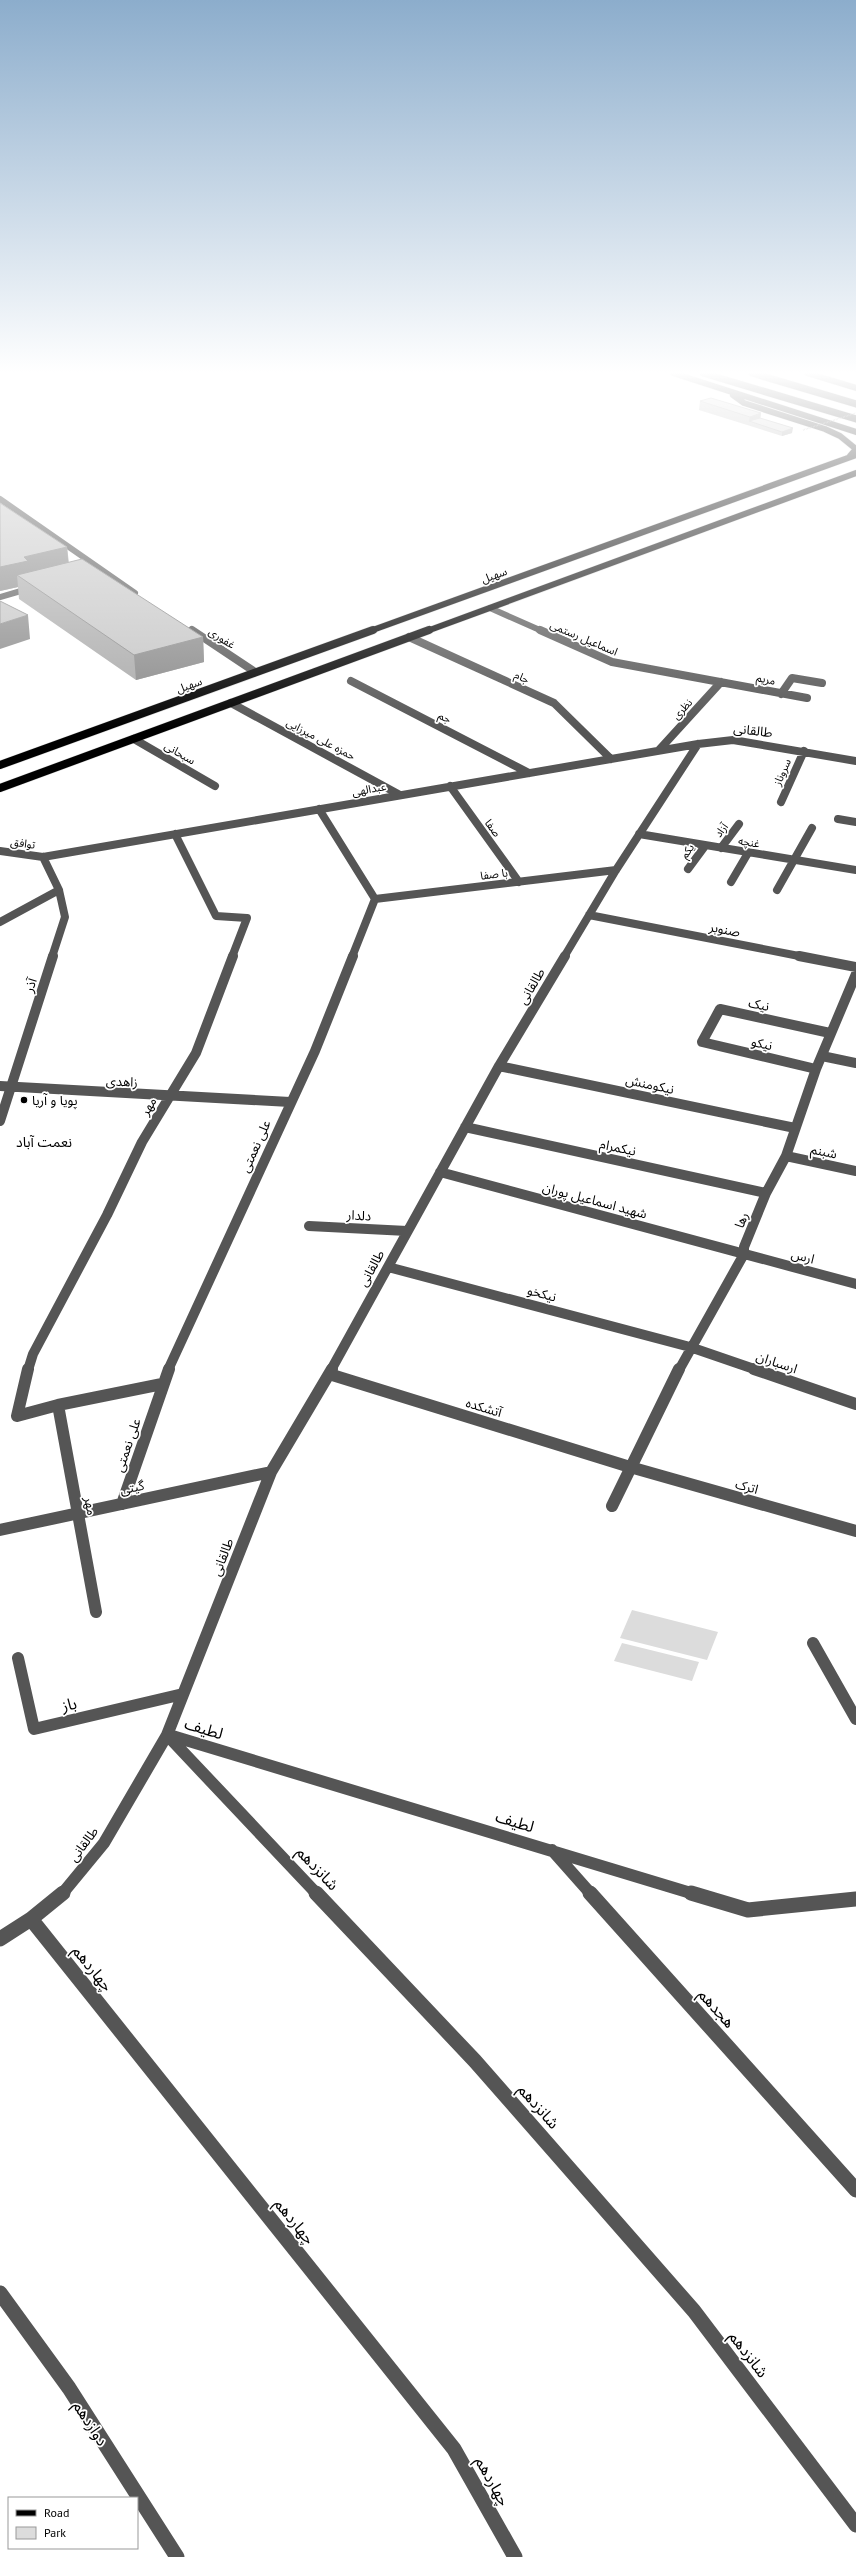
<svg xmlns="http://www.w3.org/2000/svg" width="856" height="2557" font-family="'PT Sans','Noto Sans Arabic',sans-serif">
<rect width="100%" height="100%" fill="#fff"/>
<path fill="#dcdcdc" d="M632 1610 718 1632 707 1660 620 1638Z
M622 1643 699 1662 692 1681 614 1661Z"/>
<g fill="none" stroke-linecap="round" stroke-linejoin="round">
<defs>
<path id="major-far1" d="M673 373 856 432
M807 373 856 388
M733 395 744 403 825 429 840 436 856 449 850 456
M370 631 856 455
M427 631 856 473"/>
<path id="major" d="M0 765 373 630
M0 788 429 630"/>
<path id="highway" d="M703 373 856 419
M752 373 856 404"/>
</defs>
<use href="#major-far1" stroke="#dbdbdb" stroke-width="7"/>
<use href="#major" stroke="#dbdbdb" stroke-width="9"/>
<use href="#highway" stroke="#dbdbdb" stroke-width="8"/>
<path stroke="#555" stroke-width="6" d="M0 499 135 593
M0 597 31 588
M490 608 542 631
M192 630 193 631"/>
<path stroke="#555" stroke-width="8" d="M192 630 255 672
M540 630 612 662 807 698
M409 637 554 703 611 759
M351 681 529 773
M781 694 792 678 822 683
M231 703 400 795
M134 739 215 786
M659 750 721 682
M450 786 519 882
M781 802 804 751
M319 809 375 899 352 957
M838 819 856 822
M175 834 216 916 247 918 232 957
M639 834 856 870
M721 848 739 824
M0 851 43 857 698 744 733 740 856 761
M43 857 59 890 65 917 52 957
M688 869 705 846
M731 882 748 853
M777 890 812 828
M375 899 616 870
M589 915 804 957
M0 922 59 890
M564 957 616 870 698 744"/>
<path stroke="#555" stroke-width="10" d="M799 956 856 967
M822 1056 856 1063
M499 1066 795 1128
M816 1069 702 1042 720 1009 830 1033
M0 1086 290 1102
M0 1121 53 956
M465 1127 766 1193
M786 1156 856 1171
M440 1172 856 1284
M309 1226 407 1231
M388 1267 690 1347 757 1370
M28 1370 33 1354 107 1215 142 1142 196 1053 233 956
M168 1370 315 1051 353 956
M331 1370 499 1066 565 956
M679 1370 744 1254V1247L766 1193 786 1156 816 1069 856 974"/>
<path stroke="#555" stroke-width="12" d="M28 1369 17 1416 58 1405 162 1384
M754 1369 856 1404
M329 1374 630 1467 856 1531
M58 1405 96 1612
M122 1504 169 1369
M612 1506 679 1369
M0 1530 271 1472
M813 1643 856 1719
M18 1658 34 1729 183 1694
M167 1735 317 1894
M169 1735 694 1894
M552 1850 591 1894
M62 1894 104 1843 167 1735 271 1472 332 1369"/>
<path stroke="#555" stroke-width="15" d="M316 1893 475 2061 694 2311 856 2525
M590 1893 856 2190
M691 1893 748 1910 856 1899
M31 1919 454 2449 515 2557
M0 1939 31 1919 63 1893
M0 2293 69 2388 177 2557"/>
<use href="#major-far1" stroke="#000" stroke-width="6"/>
<use href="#major" stroke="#000" stroke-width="8"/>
<use href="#highway" stroke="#000" stroke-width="7"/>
<path stroke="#777" stroke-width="1.5" stroke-dasharray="0.5 1" stroke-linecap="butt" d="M803 430 856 413"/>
</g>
<path fill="#a9a9a9" d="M700 401 761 413 760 418 792 433 782 436 699 410Z
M0 503 67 547 69 563 203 637 204 662 136 680 19 599 18 587 0 591Z"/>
<path fill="#898989" d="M761 413 760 422 749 421 750 417Z
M793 428 792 433 782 436V432Z
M67 547 69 571 17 575 18 587 0 591V567L24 557Z
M28 615 30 639 0 649V624Z
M203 637 204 662 136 680 134 655Z"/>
<path fill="#c4c4c4" stroke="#898989" d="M711 398 761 413 750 417 700 401Z
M760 418 793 428 782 432 749 421Z
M0 503 67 547 24 557 28 561 0 567Z
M82 559 203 637 134 655 17 575Z
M0 601 28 615 0 624Z"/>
<linearGradient id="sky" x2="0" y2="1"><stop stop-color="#8cadcc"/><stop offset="0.51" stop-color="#fff"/><stop offset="1" stop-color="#fff" stop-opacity="0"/></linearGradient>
<rect width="856" height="731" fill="url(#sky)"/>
<circle fill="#000" stroke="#fff" stroke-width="1.5" cx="24" cy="1100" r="4"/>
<g text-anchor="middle" stroke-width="3.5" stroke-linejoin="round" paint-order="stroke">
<g font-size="11" fill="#000" stroke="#fff">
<text transform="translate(494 575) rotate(-20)" y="4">سهیل</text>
<text transform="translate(222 638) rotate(33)" y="4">غفوری</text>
<text transform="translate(584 638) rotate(23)" y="4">اسماعیل رستمی</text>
<text transform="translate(522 677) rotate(24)" y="4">جام</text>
<text transform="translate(766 679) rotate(11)" y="4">مریم</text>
<text transform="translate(189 685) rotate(-20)" y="4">سهیل</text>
<text transform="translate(682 709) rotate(-47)" y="4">نظری</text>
<text transform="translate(445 717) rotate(27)" y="4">جم</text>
<text transform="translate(321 739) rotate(28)" y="4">حمزه علی میرزایی</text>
<text transform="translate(180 753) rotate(30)" y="4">سبحانی</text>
<text transform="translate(782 772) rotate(-66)" y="4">سروناز</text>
<text transform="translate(369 789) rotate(-10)" y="4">عبدالهی</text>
<text transform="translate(493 828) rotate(54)" y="4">صفا</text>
<text transform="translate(721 830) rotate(-53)" y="4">آزاد</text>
<text transform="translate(749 842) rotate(9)" y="4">غنچه</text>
<text transform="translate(23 843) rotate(8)" y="4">توافق</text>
<text transform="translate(687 851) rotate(-55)" y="4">یکم</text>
<text transform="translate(494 874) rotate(-7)" y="4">با صفا</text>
</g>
<g font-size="13" fill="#000" stroke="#fff">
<text transform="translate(753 730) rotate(7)" y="5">طالقانی</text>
<text transform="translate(725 929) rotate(11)" y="5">صنوبر</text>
<text transform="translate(30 985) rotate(-72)" y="5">آذر</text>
<text transform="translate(531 986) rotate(-59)" y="5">طالقانی</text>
<text transform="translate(759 1004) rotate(12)" y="5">نیک</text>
<text transform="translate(762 1043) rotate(13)" y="5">نیکو</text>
<text transform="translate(122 1081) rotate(3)" y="5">زاهدی</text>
<text transform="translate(650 1084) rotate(12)" y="5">نیکومنش</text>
<text transform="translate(148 1106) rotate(-59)" y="5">مهر</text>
<text transform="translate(255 1146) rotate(-66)" y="5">علی نعمتی</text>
<text transform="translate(618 1147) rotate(12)" y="5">نیکمرام</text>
<text transform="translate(824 1151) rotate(12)" y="5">شبنم</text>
<text transform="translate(595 1200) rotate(15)" y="5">شهید اسماعیل پوران</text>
<text transform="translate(359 1215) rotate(3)" y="5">دلدار</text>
<text transform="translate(741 1220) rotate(-68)" y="5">رها</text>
<text transform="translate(803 1256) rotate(15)" y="5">ارس</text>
<text transform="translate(371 1268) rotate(-61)" y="5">طالقانی</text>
<text transform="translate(542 1293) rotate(15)" y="5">نیکخو</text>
<text transform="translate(777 1362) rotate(19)" y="5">ارسباران</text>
<text transform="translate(484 1407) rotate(17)" y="5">آتشکده</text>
<text transform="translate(127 1445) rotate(-71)" y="5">علی نعمتی</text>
<text transform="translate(747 1486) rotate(16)" y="5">اترک</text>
<text transform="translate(132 1487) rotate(-12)" y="5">گیتی</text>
<text transform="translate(91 1506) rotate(80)" y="5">مهر</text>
<text transform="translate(222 1557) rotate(-69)" y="5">طالقانی</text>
<text transform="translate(83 1844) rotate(-53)" y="5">طالقانی</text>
</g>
<g font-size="13" fill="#000" stroke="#fff" text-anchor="start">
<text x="32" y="1105">پویا و آریا</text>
</g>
<g font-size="14" fill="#000" stroke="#fff">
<text x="44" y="1147">نعمت آباد</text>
</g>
<g font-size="16" fill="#000" stroke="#fff">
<text transform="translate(69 1704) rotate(-13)" y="6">باز</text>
<text transform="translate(204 1728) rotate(17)" y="6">لطیف</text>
<text transform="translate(515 1821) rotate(17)" y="6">لطیف</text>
<text transform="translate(318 1868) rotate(47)" y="6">شانزدهم</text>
<text transform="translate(93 1968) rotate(51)" y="6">چهاردهم</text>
<text transform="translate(717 2008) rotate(48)" y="6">هجدهم</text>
<text transform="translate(539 2106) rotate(49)" y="6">شانزدهم</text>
<text transform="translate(295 2221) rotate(51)" y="6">چهاردهم</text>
<text transform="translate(749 2354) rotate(53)" y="6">شانزدهم</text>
<text transform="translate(91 2423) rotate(57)" y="6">دوازدهم</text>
<text transform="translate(493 2481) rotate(61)" y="6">چهاردهم</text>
</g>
</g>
<rect x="8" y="2497" width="130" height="52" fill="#ffffff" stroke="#999999"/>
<rect x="16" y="2510" width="20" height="6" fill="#000000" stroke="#999999"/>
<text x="44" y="2517" font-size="12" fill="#000000">Road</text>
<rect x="16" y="2527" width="20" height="12" fill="#dcdcdc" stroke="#999999"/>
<text x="44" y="2537" font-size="12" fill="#000000">Park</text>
</svg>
